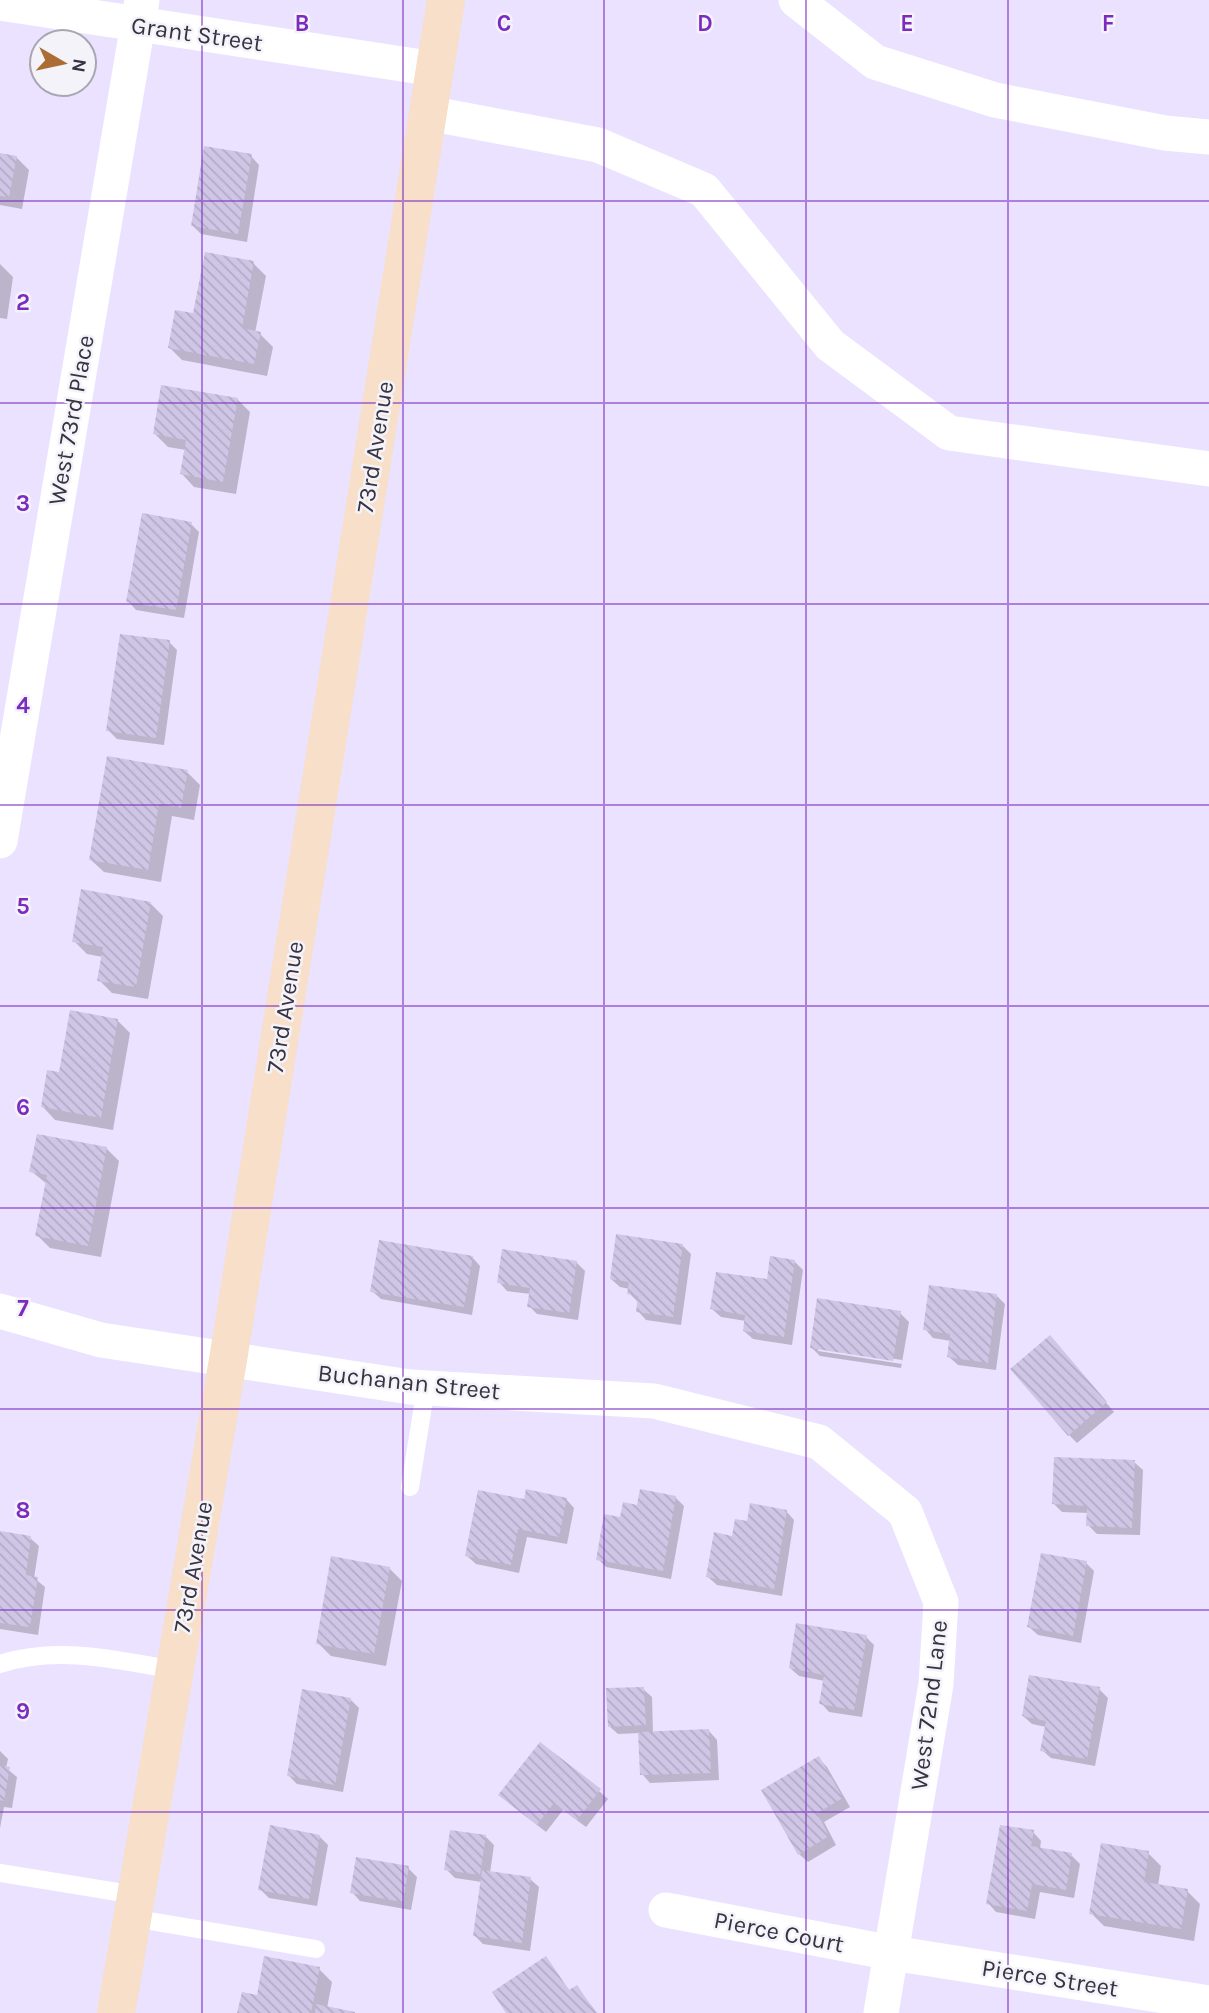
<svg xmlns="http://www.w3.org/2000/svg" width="1209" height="2013" font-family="Karla,sans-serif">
<defs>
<pattern id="building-back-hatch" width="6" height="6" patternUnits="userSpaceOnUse" patternTransform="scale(1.75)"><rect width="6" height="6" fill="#cfc6e6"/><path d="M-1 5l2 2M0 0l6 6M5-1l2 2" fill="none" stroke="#b2abc6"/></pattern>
</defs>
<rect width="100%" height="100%" fill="#eae2fe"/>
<path fill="#0003" fill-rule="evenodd" d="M0 154 16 157 29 170 22 209 0 205Z
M251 156 259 165 247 242 201 234 193 226Z
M253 263 266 276 255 333 260 334 273 347 267 376 182 360 170 348 195 315Z
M0 264 13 277 7 319 0 318Z
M237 399 250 412 236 494 194 487 182 474 186 450 168 447 155 434Z
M191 524 199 532 184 618 136 610 128 601Z
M169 642 177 650 164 745 117 739 108 730Z
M187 772 200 785 194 820 172 816 161 882 104 872 91 860Z
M150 903 163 916 148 999 112 993 99 980 103 957 87 954 74 941Z
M117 1020 130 1033 113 1130 55 1120 43 1107 61 1074Z
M106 1148 119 1161 101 1257 50 1248 37 1235 47 1184 31 1171Z
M682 1245 691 1254 681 1325 646 1320 638 1311V1302L629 1293 630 1289 620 1287 611 1279Z
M472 1257 480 1266 472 1315 381 1299 372 1291Z
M576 1262 585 1271 578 1320 537 1314 529 1306 531 1294 507 1291 499 1282Z
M795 1262 803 1270 792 1345 753 1339 744 1331 746 1321 721 1317 712 1309 768 1281Z
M996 1295 1005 1304 996 1370 958 1365 949 1357 951 1341 933 1338 925 1329Z
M900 1313 909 1322 901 1368 820 1356 811 1347ZM818 1348 902 1360V1364L818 1351Z
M1058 1346 1114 1412 1077 1443 1069 1435Z
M1134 1462 1143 1470 1140 1535 1097 1534 1088 1525 1089 1513 1062 1512 1054 1504Z
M675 1497 684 1506 671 1579 606 1567 598 1559 622 1519 639 1507Z
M566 1499 574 1508 567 1544 527 1537 519 1573 476 1564 467 1556 526 1501Z
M786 1511 794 1520 782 1596 717 1585 708 1577 733 1538 749 1523Z
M0 1533 30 1538 39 1546 34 1578 45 1587 38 1635 0 1629Z
M1086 1563 1094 1571 1081 1643 1038 1635 1029 1627Z
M389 1568 402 1581 386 1666 331 1656 318 1643Z
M866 1637 874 1645 862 1717 829 1712 821 1703 825 1681 799 1676 790 1668Z
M643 1689 652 1697 653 1733 709 1731 717 1740 719 1780 650 1783 642 1774 640 1733 618 1734 609 1726Z
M1099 1689 1108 1698 1095 1766 1051 1758 1042 1750 1046 1727 1032 1724 1023 1716Z
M350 1699 359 1708 343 1792 297 1784 289 1776Z
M0 1751 8 1759 6 1768 17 1777 12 1808 4 1807 0 1828Z
M819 1759 827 1767 850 1807 824 1822 836 1845 808 1862 799 1854Z
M599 1791 608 1799 586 1827 563 1810 546 1832 509 1803Z
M1033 1832 1041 1841 1040 1849 1071 1855 1080 1864 1074 1898 1040 1892 1035 1919 996 1912 988 1903Z
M319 1836 328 1845 317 1906 269 1898 260 1889Z
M485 1836 494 1845 490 1873 530 1879 539 1887 530 1951 483 1944 475 1936 482 1882 455 1878 446 1869Z
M1148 1853 1161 1866 1158 1886 1187 1891 1200 1904 1194 1941 1104 1926 1091 1913Z
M408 1868 417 1877 411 1910 360 1901 352 1892Z
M545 1958 570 1991 577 1987 597 2013H508Z
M319 1969 332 1982 327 2008 353 2013H239L258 1997Z"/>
<path fill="url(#building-back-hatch)" d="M204 146 252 154 238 234 191 226Z
M0 153 17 156 9 197 0 196Z
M205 252 254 261 242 328 261 332 254 364 168 348 175 310 193 313Z
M161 385 238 398 223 482 180 474 186 440 153 434Z
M142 513 192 522 176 610 126 602Z
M120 634 170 640 156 738 106 731Z
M107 756 188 770 181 808 159 804 148 870 89 860Z
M81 889 151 902 136 987 97 981 103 947 72 942Z
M70 1010 118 1019 101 1118 41 1107 47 1070 59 1072Z
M37 1134 107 1147 88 1246 35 1236 47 1175 29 1172Z
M616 1234 683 1244 673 1317 636 1312 638 1296 627 1294 629 1282 610 1279Z
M379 1240 473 1256 464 1307 370 1292Z
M502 1249 577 1261 569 1313 527 1307 530 1288 497 1283Z
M770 1256 795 1260 784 1337 743 1331 745 1315 710 1309 716 1272 767 1279Z
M929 1285 997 1294 988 1363 947 1357 950 1334 923 1330Z
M817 1298 901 1311 893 1361 810 1348Z
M1050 1335 1107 1402 1068 1436 1010 1369Z
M1054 1457 1135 1460 1132 1528 1086 1526 1087 1506 1052 1504Z
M526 1489 567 1498 559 1537 518 1529 511 1565 465 1556 478 1490 524 1499Z
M640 1489 676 1496 663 1571 596 1560 604 1514 620 1517 623 1502 637 1505Z
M750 1503 787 1510 774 1589 706 1577 714 1532 732 1536 735 1519 747 1521Z
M0 1531 31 1536 26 1575 38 1577 30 1627 0 1623Z
M1041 1553 1087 1561 1073 1636 1027 1627Z
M331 1556 390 1567 374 1654 316 1644Z
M796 1623 867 1635 854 1710 819 1704 824 1675 789 1668Z
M1029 1675 1100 1687 1087 1759 1040 1751 1046 1721 1022 1716Z
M644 1687 646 1725 608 1727 606 1688Z
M302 1689 351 1698 335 1785 287 1776Z
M709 1729 711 1773 640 1775 638 1732Z
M540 1742 601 1789 577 1820 554 1803 537 1825 498 1795Z
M819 1756 843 1798 817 1813 829 1836 798 1855 761 1790Z
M0 1765 10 1767 4 1801 0 1800Z
M270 1825 320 1835 309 1899 258 1890Z
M1000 1825 1034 1830 1031 1846 1072 1853 1066 1890 1032 1884 1027 1911 986 1904Z
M450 1830 486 1835 480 1875 444 1870Z
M1101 1843 1149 1851 1144 1882 1188 1889 1181 1929 1089 1914Z
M356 1857 409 1866 403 1902 350 1893Z
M482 1870 531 1877 522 1943 473 1936Z
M264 1956 320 1967 311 2013H237L242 1992 257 1995Z
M546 1956 569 1990 577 1985 596 2013H506L492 1992Z
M316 2004 355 2012V2013H315Z"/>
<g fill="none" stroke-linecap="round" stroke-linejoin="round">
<path stroke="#fff" stroke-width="18" d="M410 1487 426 1387
M0 1664C56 1645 118 1660 175 1670
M0 1873 136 1895
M132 1918 316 1949"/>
<path stroke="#fff" stroke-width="35" d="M796 0 875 62 995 100 1165 133 1209 137
M0 3 435 69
M428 113 598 145 704 190 830 345 949 433 1209 469
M0 841 142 0
M0 1311 101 1340 410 1387 654 1401 819 1442 905 1512 941 1602 936 1684 881 2013
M666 1910 892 1953 1209 2003"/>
<path stroke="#f7dfc9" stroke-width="38" d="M116 2013 228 1360 446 0"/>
</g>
<path fill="none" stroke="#7b2cbf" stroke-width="2" stroke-opacity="0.55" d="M202 0V2013M403 0V2013M604 0V2013M806 0V2013M1008 0V2013M0 201H1209M0 403H1209M0 604H1209M0 805H1209M0 1006H1209M0 1208H1209M0 1409H1209M0 1610H1209M0 1812H1209"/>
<g text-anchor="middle" stroke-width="5" stroke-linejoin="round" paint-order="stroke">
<g font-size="24" fill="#373341" stroke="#f5f3fa">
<text transform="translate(197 34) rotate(8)" y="8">Grant Street</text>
<text transform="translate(71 420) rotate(-80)" y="8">West 73rd Place</text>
<text transform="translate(375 447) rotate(-81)" y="8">73rd Avenue</text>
<text transform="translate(285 1007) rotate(-81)" y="8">73rd Avenue</text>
<text transform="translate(409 1382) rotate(6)" y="8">Buchanan Street</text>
<text transform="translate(193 1567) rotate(-80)" y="8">73rd Avenue</text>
<text transform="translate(929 1705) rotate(-83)" y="8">West 72nd Lane</text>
<text transform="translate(779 1932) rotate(11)" y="8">Pierce Court</text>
<text transform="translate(1050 1978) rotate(9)" y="8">Pierce Street</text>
</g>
</g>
<g font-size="23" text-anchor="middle" font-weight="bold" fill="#7b2cbf" stroke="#f5f3fa" stroke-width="5" stroke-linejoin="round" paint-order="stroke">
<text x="302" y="31">B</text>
<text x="504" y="31">C</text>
<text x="705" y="31">D</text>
<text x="907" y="31">E</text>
<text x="1108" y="31">F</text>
<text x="23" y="310">2</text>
<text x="23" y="511">3</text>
<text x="23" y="713">4</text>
<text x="23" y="914">5</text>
<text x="23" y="1115">6</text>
<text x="23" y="1316">7</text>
<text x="23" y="1518">8</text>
<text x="23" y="1719">9</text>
</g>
<g transform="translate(63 63) rotate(99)"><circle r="33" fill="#f5f3fa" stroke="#a9a6b0" stroke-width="2"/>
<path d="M0-5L12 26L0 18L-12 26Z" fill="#ac6d34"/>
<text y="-10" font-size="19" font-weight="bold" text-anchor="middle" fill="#373341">N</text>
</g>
</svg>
